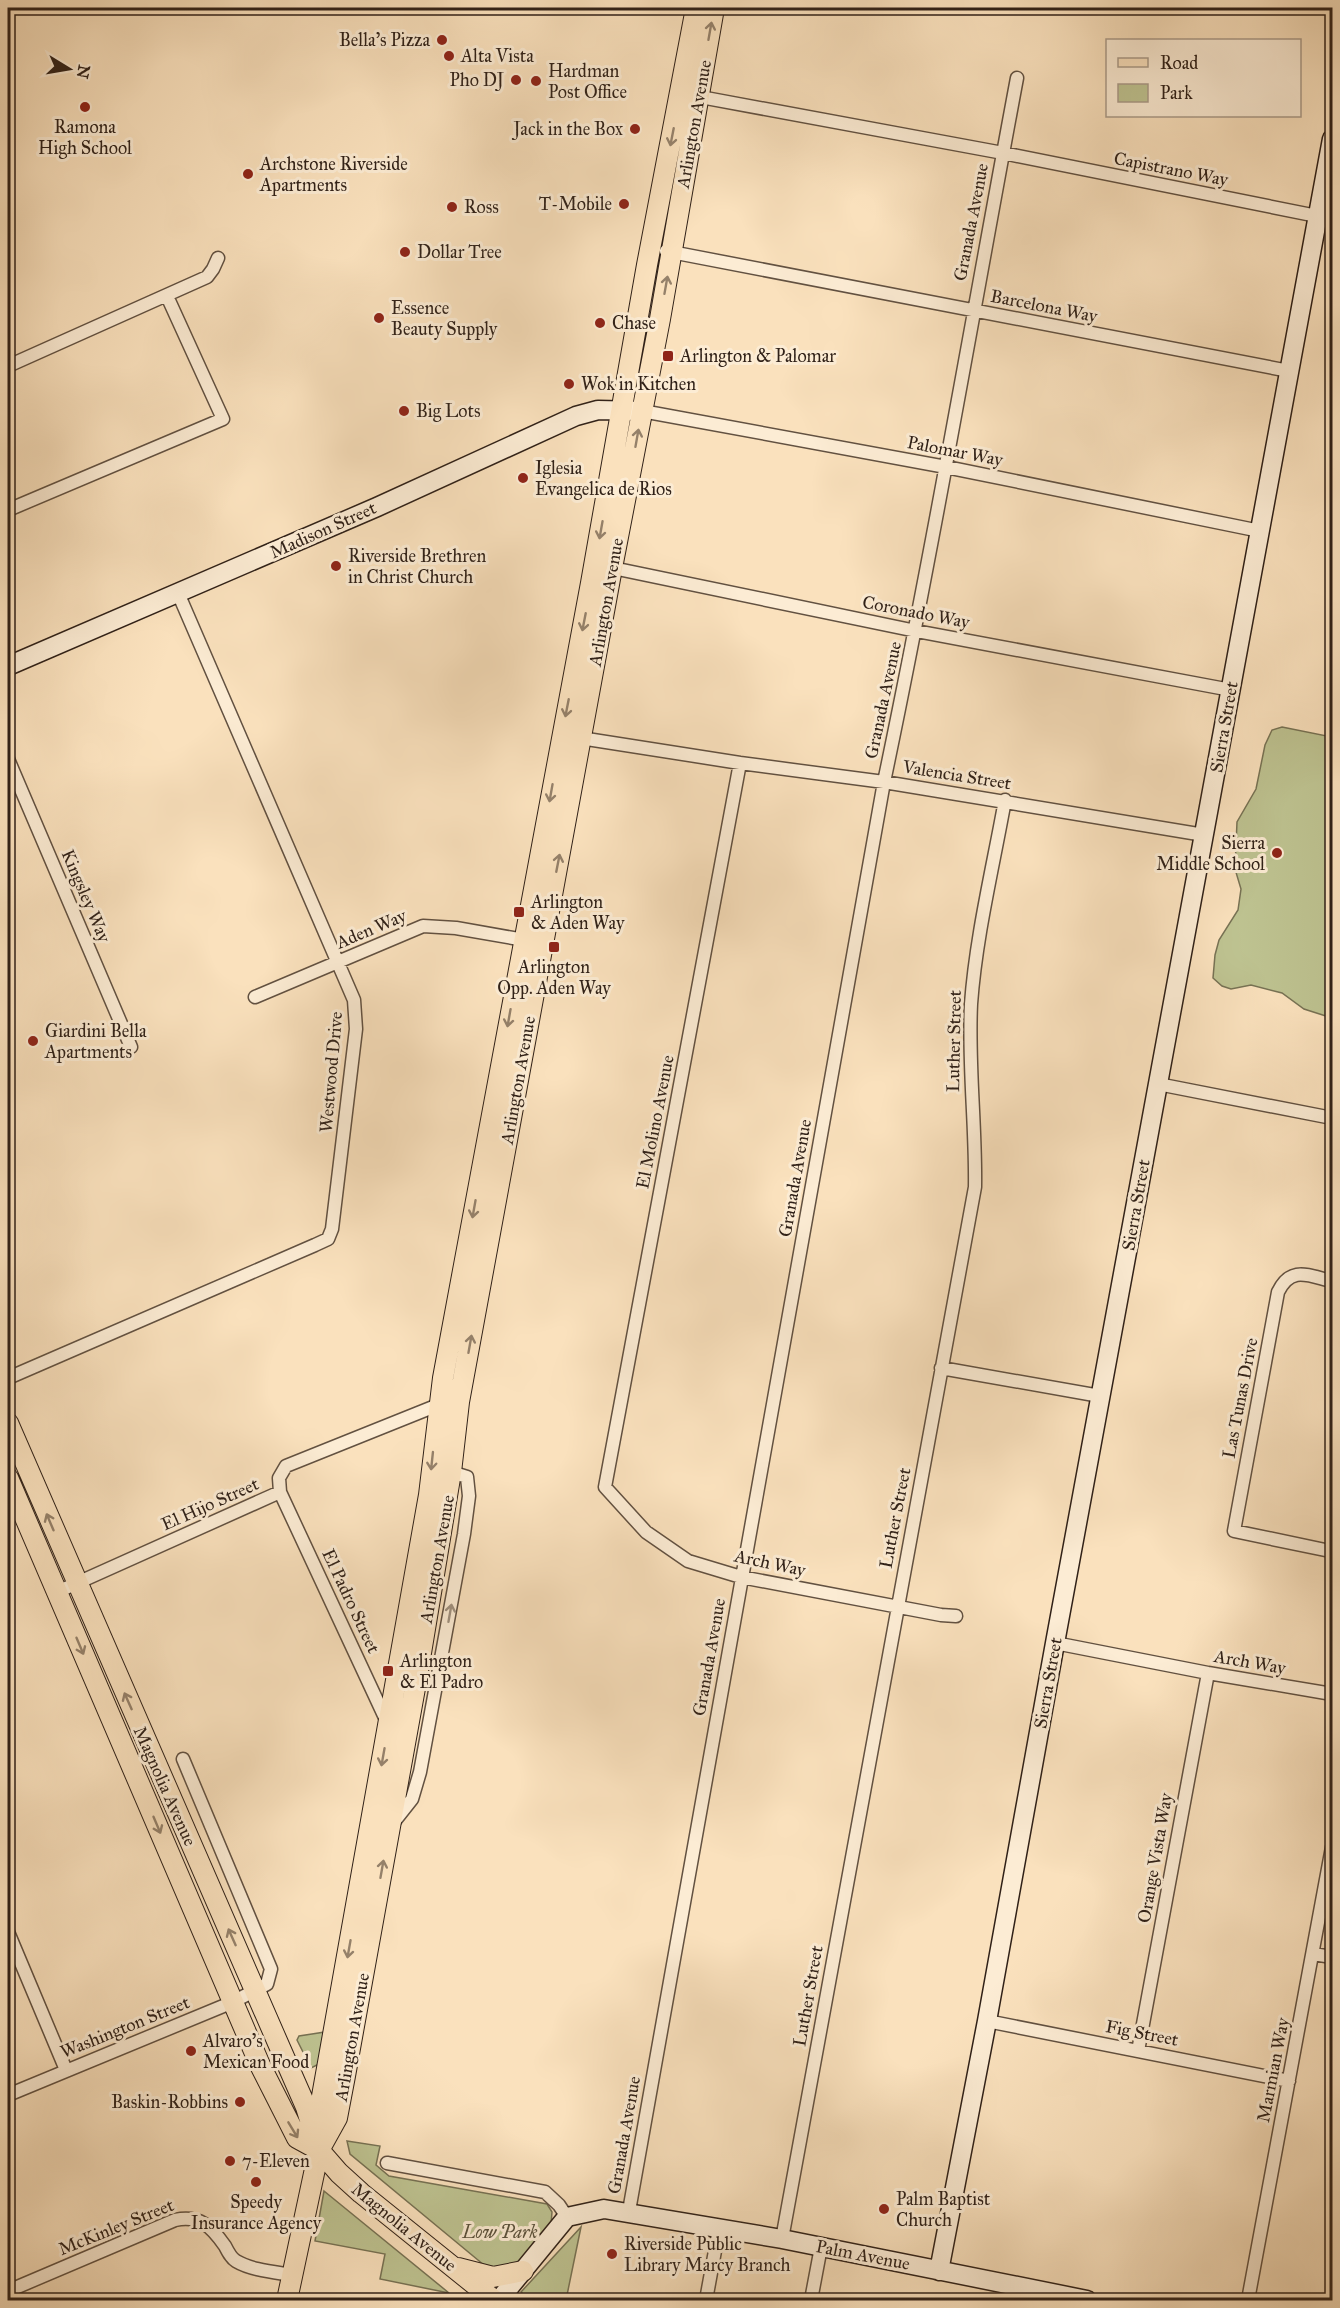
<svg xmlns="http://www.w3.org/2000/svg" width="1340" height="2308" font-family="'IM FELL Great Primer',serif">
<rect width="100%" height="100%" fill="#fae1bd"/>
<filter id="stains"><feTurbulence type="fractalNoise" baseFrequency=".00333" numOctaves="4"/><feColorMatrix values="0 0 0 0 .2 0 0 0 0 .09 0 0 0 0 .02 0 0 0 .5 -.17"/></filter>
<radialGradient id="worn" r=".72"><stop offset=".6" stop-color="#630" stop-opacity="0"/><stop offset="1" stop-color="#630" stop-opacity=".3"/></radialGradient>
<path fill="#bec391" stroke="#777254" stroke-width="1.5" d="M1282 727 1332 737V1018L1304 1009 1282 993 1251 985 1231 989 1222 986 1213 978 1215 955 1219 940 1238 910 1241 889 1235 869 1237 822 1256 789 1265 745 1272 730Z
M325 2032 319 2064 311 2068 297 2040 299 2036Z
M347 2141 380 2146 376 2165 389 2176 547 2204 552 2212 551 2224 520 2262 490 2270 350 2154Z
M324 2191 449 2293 380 2279 385 2254 315 2241Z
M581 2227 566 2300H530L521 2292Z"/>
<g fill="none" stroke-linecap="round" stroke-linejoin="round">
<defs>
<path id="street" d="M695 96 1003 153 1332 219
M666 251 1289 371
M8 366 207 277 213 269 218 258
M642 411 946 467 1260 531
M8 510 223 419 167 296
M608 567 916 631 1231 690
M574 737 740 763 884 782 1204 835
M8 759 131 1047
M740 763 605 1487 646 1532 688 1561 741 1577 941 1615 956 1616
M255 997 423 926 456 928 530 941
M1158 1084 1332 1118
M1332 1281C1309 1276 1291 1265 1278 1292L1234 1531 1330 1551 1332 1549
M941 1368 1100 1396
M8 1378 315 1245 328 1239 332 1229 356 1029 354 1000 178 593
M57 1592 280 1492
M1055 1643 1208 1673 1332 1694
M388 1724 280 1492 279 1478 286 1466 443 1403
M393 1823 412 1799 420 1772 464 1534 469 1496 467 1477 451 1472
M8 1932 66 2070
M1313 1954 1332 1957
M987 2021 1289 2081
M1138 2051 1208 1673
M8 2095 233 2002 267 1984 271 1969 183 1759
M387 2163 545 2192 559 2205 567 2217
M629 2211 884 782C933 548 973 313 1017 78
M782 2239 975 1187C976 1126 968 1065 971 1004 976 936 993 867 1005 800
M8 2291 175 2220C200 2215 211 2226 225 2246 228 2252 231 2258 236 2261 251 2270 274 2272 292 2275
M706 2300 719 2229
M811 2300 821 2247
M1248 2300 1332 1847"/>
<path id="secondary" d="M8 666 377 507 576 416 598 410 642 411
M939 2271 987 2021 1055 1643 1332 139
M499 2300 567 2217 604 2209 782 2239 1087 2300"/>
<path id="primary" d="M8 1423 281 2050 306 2107 315 2136
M8 1478 260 2065 297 2138 319 2150 339 2173 361 2193 494 2300
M322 2145 337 2118 345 2076 417 1677 451 1472 459 1402 612 568 660 319 714 8
M458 2268 493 2277 523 2271
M287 2300 319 2150 321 2102 429 1495 443 1378 591 583 647 265 696 8"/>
</defs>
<use href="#street" stroke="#625141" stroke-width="15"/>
<use href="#secondary" stroke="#302118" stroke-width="21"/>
<use href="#primary" stroke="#302118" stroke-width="22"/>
<use href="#street" stroke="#fcecd4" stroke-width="12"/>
<use href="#secondary" stroke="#fcecd4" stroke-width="18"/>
<use href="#primary" stroke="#fae1bd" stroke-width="20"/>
</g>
<defs><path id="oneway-shaft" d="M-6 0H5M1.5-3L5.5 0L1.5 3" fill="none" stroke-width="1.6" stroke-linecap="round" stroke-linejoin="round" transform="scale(1.5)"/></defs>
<g stroke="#95816a">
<use href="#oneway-shaft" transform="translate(710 31) rotate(-80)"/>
<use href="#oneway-shaft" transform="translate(672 137) rotate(101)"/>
<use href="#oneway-shaft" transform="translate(666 285) rotate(-80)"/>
<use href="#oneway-shaft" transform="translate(637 438) rotate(-80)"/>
<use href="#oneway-shaft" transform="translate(601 530) rotate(100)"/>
<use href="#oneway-shaft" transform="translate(584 622) rotate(101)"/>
<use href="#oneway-shaft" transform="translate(567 708) rotate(101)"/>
<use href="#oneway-shaft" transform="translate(551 793) rotate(100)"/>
<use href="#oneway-shaft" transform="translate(558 863) rotate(-79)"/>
<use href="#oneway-shaft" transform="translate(509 1018) rotate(100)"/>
<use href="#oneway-shaft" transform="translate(474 1209) rotate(100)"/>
<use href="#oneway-shaft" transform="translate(470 1344) rotate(-80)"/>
<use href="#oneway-shaft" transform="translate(432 1461) rotate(96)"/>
<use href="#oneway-shaft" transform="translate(50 1522) rotate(-113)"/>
<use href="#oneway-shaft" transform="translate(80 1646) rotate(67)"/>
<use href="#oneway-shaft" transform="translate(128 1701) rotate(-114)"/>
<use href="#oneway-shaft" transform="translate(383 1757) rotate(100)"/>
<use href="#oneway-shaft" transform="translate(157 1825) rotate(67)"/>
<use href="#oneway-shaft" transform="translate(382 1869) rotate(-80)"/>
<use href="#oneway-shaft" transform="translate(232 1937) rotate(-114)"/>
<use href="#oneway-shaft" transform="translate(349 1949) rotate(100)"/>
<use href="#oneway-shaft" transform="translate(293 2130) rotate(59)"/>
</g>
<use stroke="#a0917f" href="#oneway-shaft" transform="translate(450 1613) rotate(-80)"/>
<g fill="#8f2418" stroke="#fcecd4" stroke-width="2">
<circle cx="442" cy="40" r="6"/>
<circle cx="449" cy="56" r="6"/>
<circle cx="516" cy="80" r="6"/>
<circle cx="536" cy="81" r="6"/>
<circle cx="85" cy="107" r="6"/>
<circle cx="635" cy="129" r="6"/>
<circle cx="248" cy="174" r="6"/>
<circle cx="624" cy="204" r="6"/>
<circle cx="452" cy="207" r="6"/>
<circle cx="405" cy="252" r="6"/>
<circle cx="379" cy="318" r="6"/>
<circle cx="600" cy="323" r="6"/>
<rect x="662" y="350" width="12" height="12" rx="3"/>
<circle cx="569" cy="384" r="6"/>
<circle cx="404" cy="411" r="6"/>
<circle cx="523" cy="478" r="6"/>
<circle cx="336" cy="566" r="6"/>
<circle cx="1277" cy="853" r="6"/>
<rect x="513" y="906" width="12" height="12" rx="3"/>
<rect x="548" y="941" width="12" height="12" rx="3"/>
<circle cx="33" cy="1041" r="6"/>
<rect x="382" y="1665" width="12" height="12" rx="3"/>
<circle cx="191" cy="2051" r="6"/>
<circle cx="240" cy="2102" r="6"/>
<circle cx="230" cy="2161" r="6"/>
<circle cx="256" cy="2182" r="6"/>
<circle cx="884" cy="2209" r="6"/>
<circle cx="612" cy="2254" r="6"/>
</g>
<g text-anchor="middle" stroke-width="6" stroke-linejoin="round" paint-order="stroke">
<g font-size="18" fill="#302118" stroke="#fcecd4" text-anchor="start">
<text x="430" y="46" text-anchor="end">Bella's Pizza</text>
<text x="461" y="62">Alta Vista</text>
<text x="548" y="77">Hardman<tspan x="548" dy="21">Post Office</tspan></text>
<text x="504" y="86" text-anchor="end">Pho DJ</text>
<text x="85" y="133" text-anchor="middle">Ramona<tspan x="85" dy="21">High School</tspan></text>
<text x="623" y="135" text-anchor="end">Jack in the Box</text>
<text x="260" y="170">Archstone Riverside<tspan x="260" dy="21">Apartments</tspan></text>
<text x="612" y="210" text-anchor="end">T-Mobile</text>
<text x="464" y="213">Ross</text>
<text x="417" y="258">Dollar Tree</text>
<text x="391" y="314">Essence<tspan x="391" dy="21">Beauty Supply</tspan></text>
<text x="612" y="329">Chase</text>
<text x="680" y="362">Arlington &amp; Palomar</text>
<text x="581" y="390">Wok in Kitchen</text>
<text x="416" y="417">Big Lots</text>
<text x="535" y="474">Iglesia<tspan x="535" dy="21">Evangelica de Rios</tspan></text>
<text x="348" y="562">Riverside Brethren<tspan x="348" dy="21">in Christ Church</tspan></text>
<text x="1265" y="849" text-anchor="end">Sierra<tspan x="1265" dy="21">Middle School</tspan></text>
<text x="531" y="908">Arlington<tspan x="531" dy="21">&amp; Aden Way</tspan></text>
<text x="554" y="973" text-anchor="middle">Arlington<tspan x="554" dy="21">Opp. Aden Way</tspan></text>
<text x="45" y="1037">Giardini Bella<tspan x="45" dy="21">Apartments</tspan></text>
<text x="400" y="1667">Arlington<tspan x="400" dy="21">&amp; El Padro</tspan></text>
<text x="203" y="2047">Alvaro's<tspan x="203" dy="21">Mexican Food</tspan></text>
<text x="228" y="2108" text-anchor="end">Baskin-Robbins</text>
<text x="242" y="2167">7-Eleven</text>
<text x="896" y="2205">Palm Baptist<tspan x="896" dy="21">Church</tspan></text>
<text x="256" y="2208" text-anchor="middle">Speedy<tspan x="256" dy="21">Insurance Agency</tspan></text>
<text x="624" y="2250">Riverside Public<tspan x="624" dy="21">Library Marcy Branch</tspan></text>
</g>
<g font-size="18" fill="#302118" stroke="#fcecd4">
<text transform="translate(694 124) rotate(-80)" y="6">Arlington Avenue</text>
<text transform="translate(1171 169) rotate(11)" y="6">Capistrano Way</text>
<text transform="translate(971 222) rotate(-79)" y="6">Granada Avenue</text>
<text transform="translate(1044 306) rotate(11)" y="6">Barcelona Way</text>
<text transform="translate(955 451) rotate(11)" y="6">Palomar Way</text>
<text transform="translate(323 530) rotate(-24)" y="6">Madison Street</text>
<text transform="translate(606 602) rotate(-80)" y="6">Arlington Avenue</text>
<text transform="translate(916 612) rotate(11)" y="6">Coronado Way</text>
<text transform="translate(883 700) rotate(-78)" y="6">Granada Avenue</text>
<text transform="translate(1224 727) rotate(-80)" y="6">Sierra Street</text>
<text transform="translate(957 775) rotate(9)" y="6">Valencia Street</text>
<text transform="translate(86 896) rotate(67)" y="6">Kingsley Way</text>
<text transform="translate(371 929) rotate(-23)" y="6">Aden Way</text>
<text transform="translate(954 1041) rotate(-89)" y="6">Luther Street</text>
<text transform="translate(331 1072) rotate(-85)" y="6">Westwood Drive</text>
<text transform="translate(518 1080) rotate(-80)" y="6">Arlington Avenue</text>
<text transform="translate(655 1122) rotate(-79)" y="6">El Molino Avenue</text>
<text transform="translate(795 1178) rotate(-80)" y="6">Granada Avenue</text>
<text transform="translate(1136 1205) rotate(-80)" y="6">Sierra Street</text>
<text transform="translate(1240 1398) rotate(-79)" y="6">Las Tunas Drive</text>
<text transform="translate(210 1504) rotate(-24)" y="6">El Hijo Street</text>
<text transform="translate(895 1518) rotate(-79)" y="6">Luther Street</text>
<text transform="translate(437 1559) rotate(-80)" y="6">Arlington Avenue</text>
<text transform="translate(770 1563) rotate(12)" y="6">Arch Way</text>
<text transform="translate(351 1601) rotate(65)" y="6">El Padro Street</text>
<text transform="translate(709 1657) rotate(-80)" y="6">Granada Avenue</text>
<text transform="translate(1250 1662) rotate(10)" y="6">Arch Way</text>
<text transform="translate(1048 1683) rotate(-80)" y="6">Sierra Street</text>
<text transform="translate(165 1786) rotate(66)" y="6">Magnolia Avenue</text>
<text transform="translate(1155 1858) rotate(-80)" y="6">Orange Vista Way</text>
<text transform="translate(808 1996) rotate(-80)" y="6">Luther Street</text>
<text transform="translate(125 2027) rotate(-22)" y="6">Washington Street</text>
<text transform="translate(1142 2033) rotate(11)" y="6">Fig Street</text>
<text transform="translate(352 2037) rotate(-80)" y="6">Arlington Avenue</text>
<text transform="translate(1273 2070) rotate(-79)" y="6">Marmian Way</text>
<text transform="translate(624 2135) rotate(-80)" y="6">Granada Avenue</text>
<text transform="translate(116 2227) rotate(-22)" y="6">McKinley Street</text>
<text transform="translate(404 2227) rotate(39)" y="6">Magnolia Avenue</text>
<text transform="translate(863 2255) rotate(11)" y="6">Palm Avenue</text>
</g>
<g font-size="18" font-style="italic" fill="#5b523c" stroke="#fcecd4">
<text x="500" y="2238">Low Park</text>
</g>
</g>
<rect width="1340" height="2308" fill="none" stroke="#fae1bd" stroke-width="30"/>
<rect x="9" y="9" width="1322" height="2290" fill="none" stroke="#302118" stroke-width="3"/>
<rect x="15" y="15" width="1310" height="2278" fill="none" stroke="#302118" stroke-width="1.5"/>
<rect x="1106" y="39" width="195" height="78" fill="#fcecd4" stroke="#aa9b89" stroke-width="1.5"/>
<rect x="1118" y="58" width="30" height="9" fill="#fae1bd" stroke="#aa9b89" stroke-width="1.5"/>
<text x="1160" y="69" font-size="18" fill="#302118">Road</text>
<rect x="1118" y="84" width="30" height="18" fill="#bec391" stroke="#aa9b89" stroke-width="1.5"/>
<text x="1160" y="99" font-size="18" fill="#302118">Park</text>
<g transform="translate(69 69) rotate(101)" stroke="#fcecd4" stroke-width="4.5" paint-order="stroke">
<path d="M0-4.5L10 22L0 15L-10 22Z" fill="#302118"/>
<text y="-9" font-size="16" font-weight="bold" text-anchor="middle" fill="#302118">N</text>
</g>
<rect width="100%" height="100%" filter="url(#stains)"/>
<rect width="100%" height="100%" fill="url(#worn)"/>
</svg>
